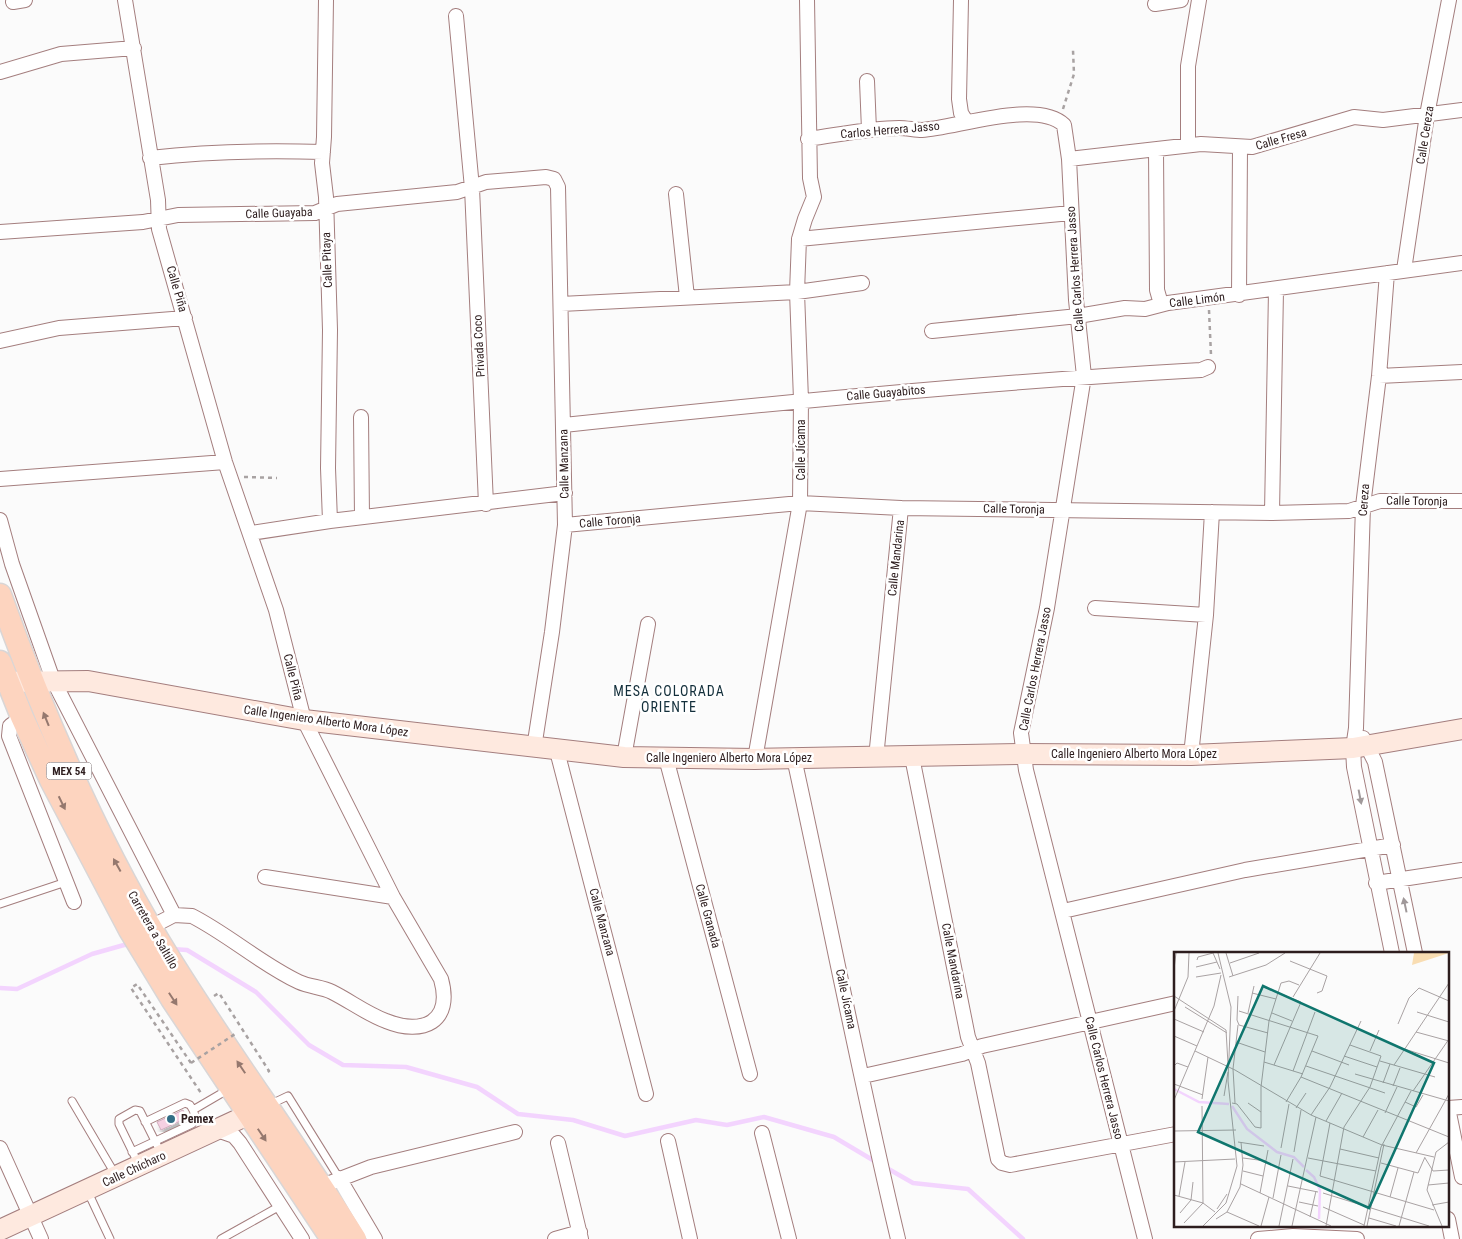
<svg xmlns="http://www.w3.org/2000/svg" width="1462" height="1239" font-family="'Roboto Condensed',sans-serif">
<defs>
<filter id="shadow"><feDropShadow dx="3" dy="5.5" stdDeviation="2.5" flood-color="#0004"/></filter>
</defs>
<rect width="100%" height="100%" fill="#fbfbfb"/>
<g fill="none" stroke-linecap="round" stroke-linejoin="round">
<path stroke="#f3d4fe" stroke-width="4.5" d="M172 949 187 950 256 992 309 1045 343 1065 406 1067 477 1087 518 1114 573 1120 625 1136 696 1120 727 1125 764 1117 834 1137 876 1162
M0 988 17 989 92 954 124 945H132
M885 1167 913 1183 968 1189 1023 1239"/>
</g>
<path fill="#f5d0e2" stroke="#d0acbd" filter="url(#shadow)" d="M183 1110 187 1118 161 1130 157 1122Z"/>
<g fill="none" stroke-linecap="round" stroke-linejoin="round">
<defs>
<path id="lane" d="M0 904 66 882
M72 1101 115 1174
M269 1105 288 1096 339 1178
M145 1122 185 1103 190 1105 193 1110 229 1089
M132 1152 192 1124 196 1118 193 1110
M138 1163 119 1124V1119L135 1110 140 1111 161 1153
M87 1190 110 1239
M221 1239 280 1206"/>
<path id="street" d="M125 0 158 200 159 229 225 462 276 610 304 720 393 897 441 979C453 1022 423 1036 386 1021 367 1014 350 1001 332 992 322 987 310 987 299 982 261 964 229 935 192 916L174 915 151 927
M326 0 324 137 322 163 326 197 330 330 328 468 330 521
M961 0 959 99 961 113 966 121
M13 2 25 0
M1155 4 1181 0
M456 16 472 188 486 504
M0 72 61 54 134 48
M867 81 869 130
M808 139C838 135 869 128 899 128 907 128 915 130 922 130 956 128 1037 99 1064 125L1069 159 1076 300 1084 376 1047 608 1021 733 1026 770 1145 1239
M1188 145V66L1199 0
M1156 150 1157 290 1161 304
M150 158C211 151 262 150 323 152
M1069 159 1201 144 1252 147 1354 117 1383 120 1462 110
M676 194 687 297
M0 232 143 222 178 215 315 213 337 204 457 192 486 182 546 177 554 179 558 187 565 525 552 632 534 748
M799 239 1071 213
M1404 270 1427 115 1449 0
M1387 273 1379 376 1363 506 1356 728 1353 748 1354 767 1392 953
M1239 295 1240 148
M561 304 797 292 862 283
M932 331 1078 316 1125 308 1145 309 1168 303 1462 263
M0 341 59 328 185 318
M1379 376 1462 372
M361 417 362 517
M564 425C776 403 988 382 1201 370L1208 367
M0 479 225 462
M1272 513 1276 290
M0 520 12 564 53 680 174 915
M565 525 800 503 901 508 1272 513 1349 511 1380 501H1462
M251 533 330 521 565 493
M1095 608 1206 615
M22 717 10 726 9 736 74 902
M1363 738 1375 762 1415 953
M557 751 646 1094
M1191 755 1206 615 1212 512
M624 757 648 624
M912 757 968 1037 978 1063 998 1159 1002 1163 1010 1165 1176 1134
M666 758 750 1074
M794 758C829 918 860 1080 898 1239
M876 758 901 508
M755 759 800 503 801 400 797 292 799 239 805 219 814 197 810 178 807 0
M265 877 393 897
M1376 883 1462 870
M1063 911 1245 870 1393 845
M863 1076 962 1054 982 1046 1176 1003
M1448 1108 1462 1177
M1448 1108 1462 1107
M217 1130 234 1136 240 1143 302 1239
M762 1133 789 1239
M668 1141 690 1239
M558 1143 581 1239
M0 1148 41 1239
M339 1178 375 1239
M322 1186 371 1167 515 1132
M1448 1219 1452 1239
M555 1239 580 1232
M1258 1239 1293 1236 1357 1239"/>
<path id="secondary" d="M0 682 88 681 304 720 624 757 755 759 1022 754 1191 755 1353 748 1462 729
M0 1230 263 1108"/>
<path id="primary" d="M0 595C43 715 93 832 159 942 220 1043 292 1138 355 1239
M0 662 22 717 51 780 130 930 172 999 332 1239"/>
</defs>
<use href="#lane" stroke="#a47e7e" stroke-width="9"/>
<use href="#street" stroke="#a47e7e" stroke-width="16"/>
<use href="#secondary" stroke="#a47e7e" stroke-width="22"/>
<use href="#primary" stroke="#d9d6d6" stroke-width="25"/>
<path stroke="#a8a2a2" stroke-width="2.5" stroke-dasharray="4 4" stroke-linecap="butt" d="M1063 109 1074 74 1073 50
M1209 310 1211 355
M244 477 277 478
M214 996 219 993 269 1071 265 1074
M191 1063 137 984 131 988 201 1093"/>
<use href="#lane" stroke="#fff" stroke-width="7"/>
<use href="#street" stroke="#fff" stroke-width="14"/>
<use href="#secondary" stroke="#fee9df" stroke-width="20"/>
<use href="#primary" stroke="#fdd4bf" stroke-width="22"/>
<path stroke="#a8a2a2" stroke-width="2.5" stroke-dasharray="4 4" stroke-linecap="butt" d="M191 1063 235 1034"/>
</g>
<defs><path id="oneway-solid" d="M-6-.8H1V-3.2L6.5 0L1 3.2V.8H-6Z" transform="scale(1.25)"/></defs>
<g fill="#95786e">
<use href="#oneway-solid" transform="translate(46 719) rotate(-112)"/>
<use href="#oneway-solid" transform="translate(62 803) rotate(64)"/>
<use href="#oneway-solid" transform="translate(117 865) rotate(-119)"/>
<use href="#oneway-solid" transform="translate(173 999) rotate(57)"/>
<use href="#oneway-solid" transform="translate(241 1067) rotate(-124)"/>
<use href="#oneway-solid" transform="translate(262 1135) rotate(56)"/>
</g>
<g fill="#a0999a">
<use href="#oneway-solid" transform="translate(1360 797) rotate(79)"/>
<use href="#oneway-solid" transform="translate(1405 905) rotate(-102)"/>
</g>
<circle fill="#336e86" stroke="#fff" stroke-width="2" cx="171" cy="1119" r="5"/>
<g text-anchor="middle" stroke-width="5" stroke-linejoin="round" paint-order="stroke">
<rect fill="#fff" stroke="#6c6162" stroke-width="1" x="46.5" y="762.5" width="45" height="17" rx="4"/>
<g font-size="11" font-weight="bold" fill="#2d1d1e">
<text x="69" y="775">MEX 54</text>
</g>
<g font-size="12" fill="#2d1d1e" stroke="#fff">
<text transform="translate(890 130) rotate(-5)" y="4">Carlos Herrera Jasso</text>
<text transform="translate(1425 135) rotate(-81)" y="4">Calle Cereza</text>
<text transform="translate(1281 139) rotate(-16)" y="4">Calle Fresa</text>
<text transform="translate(279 213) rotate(-2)" y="4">Calle Guayaba</text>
<text transform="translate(327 260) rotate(-92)" y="4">Calle Pitaya</text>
<text transform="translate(1075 269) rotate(-94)" y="4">Calle Carlos Herrera Jasso</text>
<text transform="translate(177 289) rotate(74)" y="4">Calle Piña</text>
<text transform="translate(1197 300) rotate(-7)" y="4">Calle Limón</text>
<text transform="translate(479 346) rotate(-93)" y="4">Privada Coco</text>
<text transform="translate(886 393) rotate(-5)" y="4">Calle Guayabitos</text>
<text transform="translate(801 450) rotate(-90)" y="4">Calle Jícama</text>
<text transform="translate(564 464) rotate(-91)" y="4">Calle Manzana</text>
<text transform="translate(1364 500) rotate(-86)" y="4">Cereza</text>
<text transform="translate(1417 501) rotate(1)" y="4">Calle Toronja</text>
<text transform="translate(1014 509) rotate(1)" y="4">Calle Toronja</text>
<text transform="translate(610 521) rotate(-5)" y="4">Calle Toronja</text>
<text transform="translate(896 558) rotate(-84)" y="4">Calle Mandarina</text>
<text transform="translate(1035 669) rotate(-79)" y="4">Calle Carlos Herrera Jasso</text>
<text transform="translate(293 677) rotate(76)" y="4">Calle Piña</text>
<text transform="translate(326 721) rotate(8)" y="4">Calle Ingeniero Alberto Mora López</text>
<text x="1134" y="758">Calle Ingeniero Alberto Mora López</text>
<text x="729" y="762">Calle Ingeniero Alberto Mora López</text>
<text transform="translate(708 916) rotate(75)" y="4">Calle Granada</text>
<text transform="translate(602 922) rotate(75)" y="4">Calle Manzana</text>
<text transform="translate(153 930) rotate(60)" y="4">Carretera a Saltillo</text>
<text transform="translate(953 961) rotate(79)" y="4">Calle Mandarina</text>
<text transform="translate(846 999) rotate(78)" y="4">Calle Jícama</text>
<text transform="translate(1104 1078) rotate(76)" y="4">Calle Carlos Herrera Jasso</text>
<text transform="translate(134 1169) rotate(-25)" y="4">Calle Chícharo</text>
</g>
<g font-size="12" font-weight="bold" fill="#2d1d1e" stroke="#fff" text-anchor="start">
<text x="181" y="1123">Pemex</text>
</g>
<g font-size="14" letter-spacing="1" fill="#132f3b" stroke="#fff">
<text x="669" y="696">MESA COLORADA<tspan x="669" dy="16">ORIENTE</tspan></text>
</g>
</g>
<g transform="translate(1174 952)">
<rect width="275" height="275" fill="#fbfbfb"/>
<path d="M240 1H275L238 13Z" fill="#f9ddb2"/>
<path fill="none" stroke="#f3d4fe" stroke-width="2.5" d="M0 137 25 150 55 152M58 154 73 177 103 200 120 205 130 215M132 218 140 225 146 238 145 267"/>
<path fill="none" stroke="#a9a2a3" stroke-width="1" d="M39 1 46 17M52 1 59 24M23 8 24 5 39 1M116 9 153 24 148 39 143 41M56 11 85 1M22 15 43 10M0 17 2 1M22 25 47 21M55 25 92 13 111 1M90 35 127 50 100 113M78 41 102 47M0 44 52 78 54 112M119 45 146 1M11 55 53 81M0 59 14 25 15 1M65 59 144 84 127 125 112 150M243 60 275 70M74 61 80 34M98 61 118 69M0 67 30 80M63 68 65 73 94 81M63 68 64 44M224 72 235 46 245 36 275 49M242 80 275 89M0 84 23 94M62 90 91 100M224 95 275 111M21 99 61 118 137 163 208 193 260 205M138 99 175 113M196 99 205 78M170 104 203 115M206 109 261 125M90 110 129 122M220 113 275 31M0 114 3 111 14 115M132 114 211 141M119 119 141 60M181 122 275 149M127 125 275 185M209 131 216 112M0 132 29 143M219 134 226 116M239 139 275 87M50 144 54 120M28 147 34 105M0 148 40 54 47 23M231 150 242 155 249 143M58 151 63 152 81 175 87 176V135L95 69 107 31 115 29 125 33M61 151 59 117 64 73M74 151 87 160M122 156 132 141M211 161 223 135M137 163 156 135 187 69M152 169 168 141M156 171 146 224 260 258M0 179 62 178M189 185 204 158M64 190 90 194M107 196 115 152M166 197 205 206M120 200 127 158M242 201 275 142M69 206 92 209M134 206 202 219M251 206 259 219 275 218M0 210 61 207M207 211 244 221 251 205M69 219 89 224M67 232 157 274M254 233 275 231M114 234 144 240M86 241 94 198M149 241 255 274M0 243 29 251 41 260M5 244 11 210M216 245 224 216M99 246 107 203M125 250 144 254M258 253 275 250M149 255 190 273M43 257 53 242M53 260 85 274M6 261 17 248 19 230M136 265 142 239M195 266 222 274M42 267 53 260 66 235 69 213 67 190M10 271 29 251 28 154M29 274 52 251 63 214 54 129 57 55 44 1M87 274 95 245M105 274 119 207M118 274 142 165M152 274 170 175 196 135 207 104 176 93M190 274 207 195 237 139M193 274 210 192M225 274 240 220M268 274 253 238 262 200 275 190"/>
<path fill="#0f766e" fill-opacity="0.15" stroke="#0f766e" stroke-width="2.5" d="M89 34 260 111 195 256 24 180Z"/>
<rect width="275" height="275" fill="none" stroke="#2d1d1e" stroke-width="2.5"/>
</g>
</svg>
